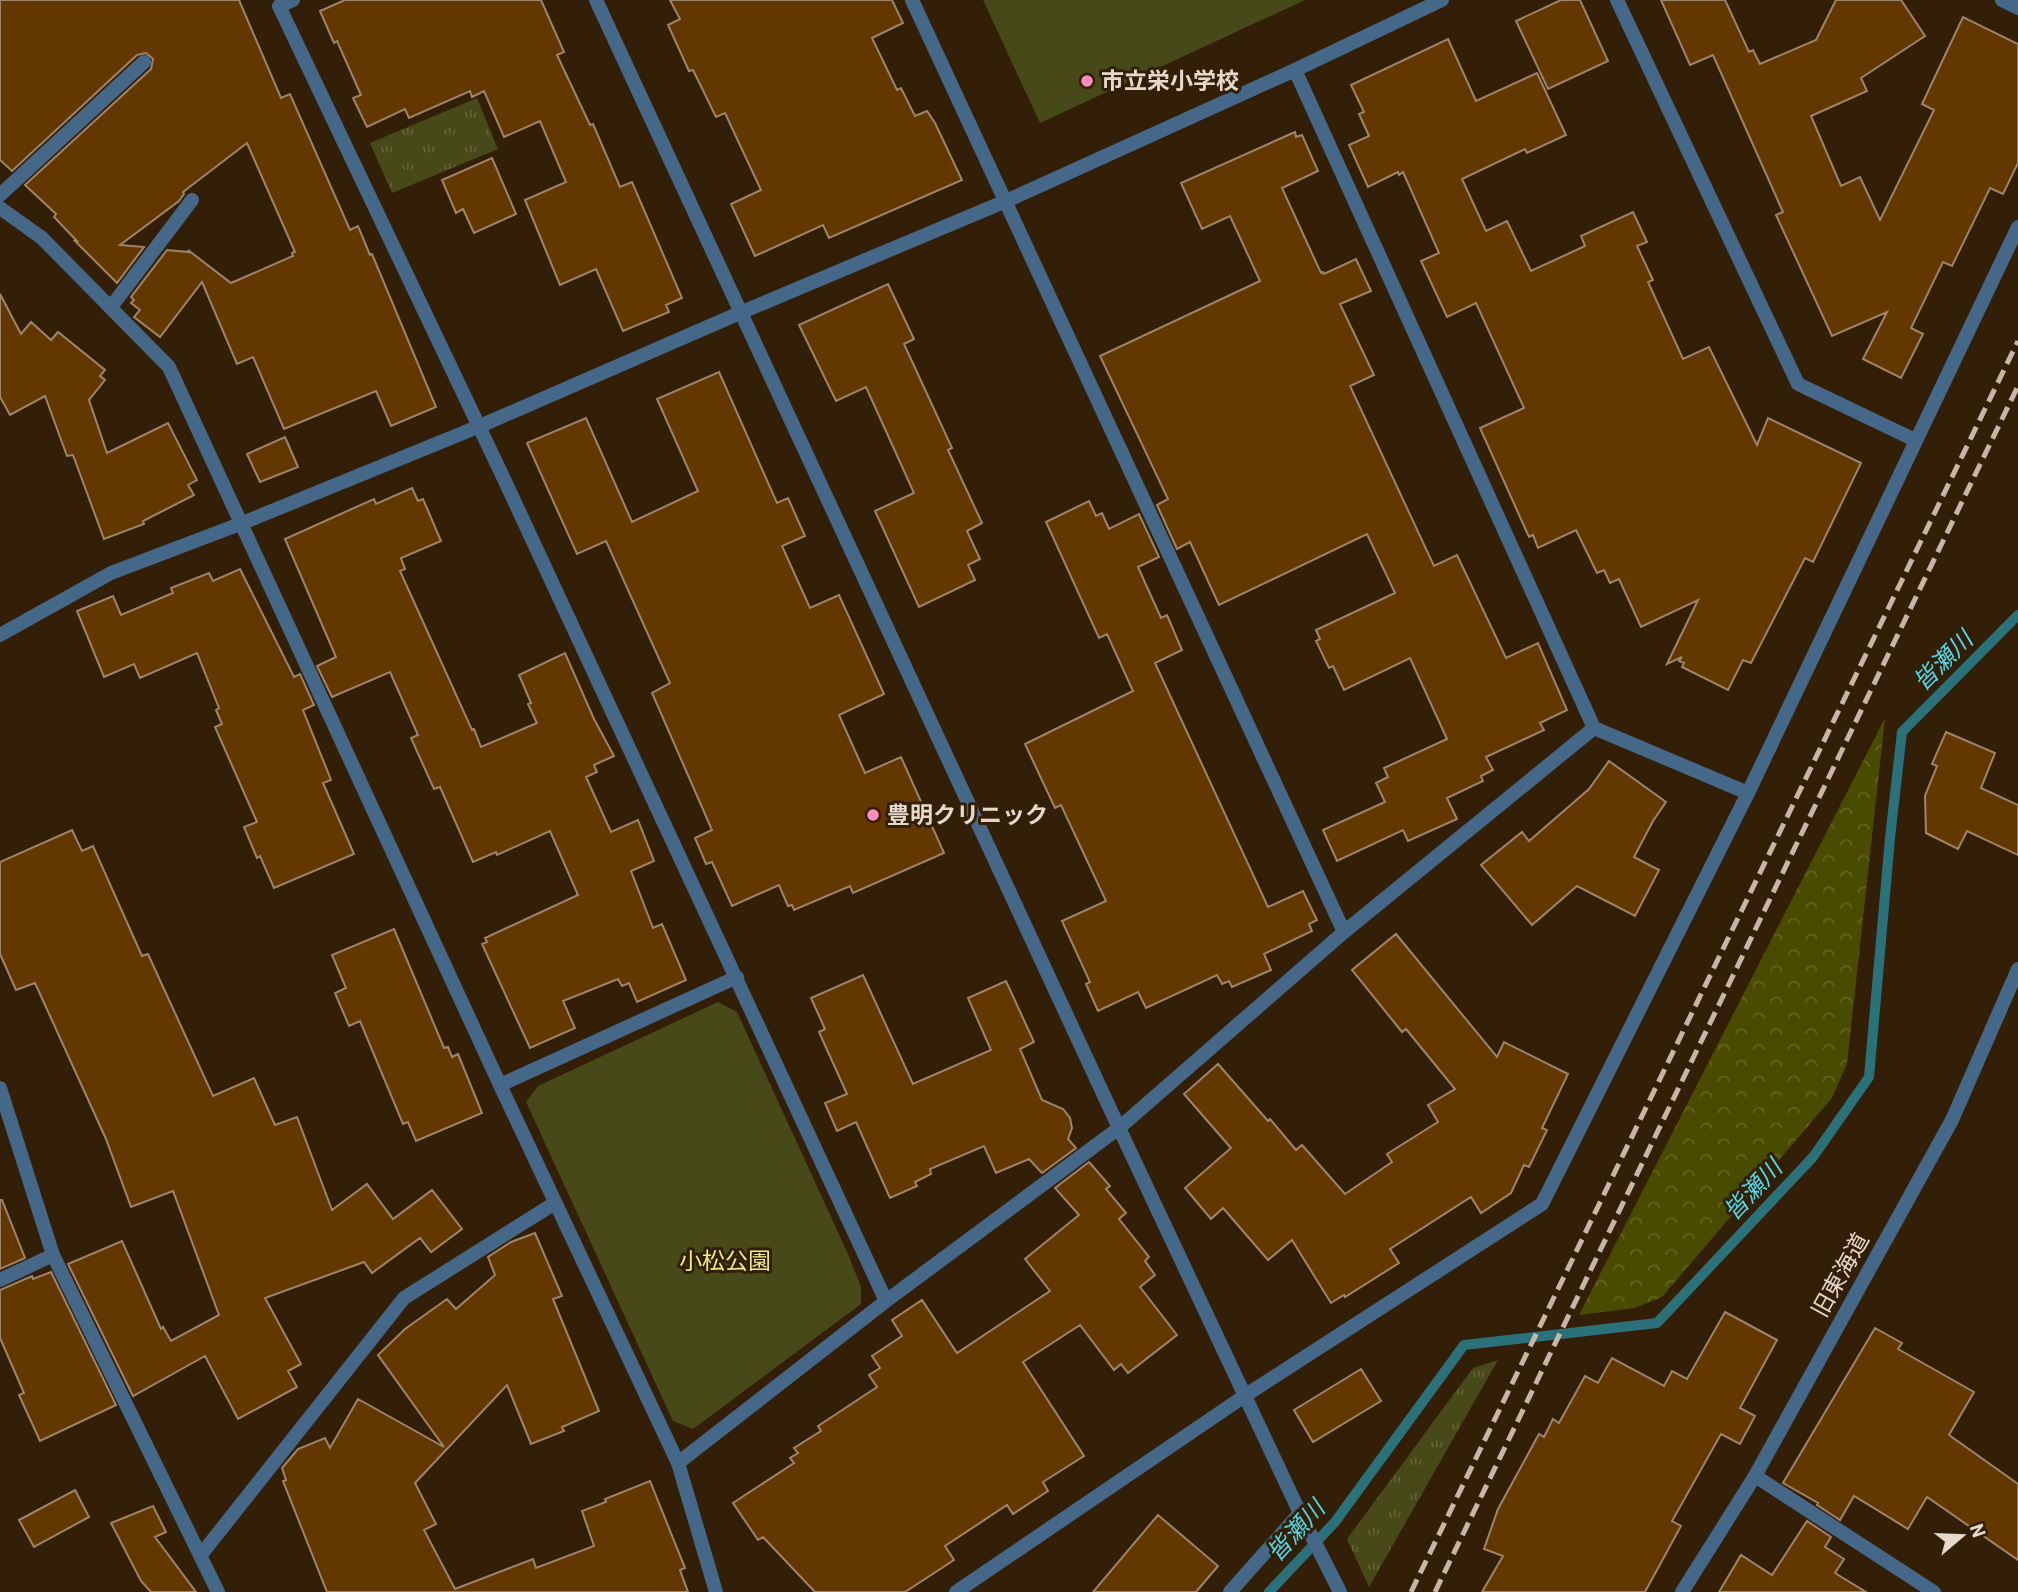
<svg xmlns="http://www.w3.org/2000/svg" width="2018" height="1592" font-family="Barlow,'Noto Sans JP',sans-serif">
<defs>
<pattern id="grass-tufts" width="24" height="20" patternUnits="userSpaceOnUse" patternTransform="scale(1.75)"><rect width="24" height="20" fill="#474918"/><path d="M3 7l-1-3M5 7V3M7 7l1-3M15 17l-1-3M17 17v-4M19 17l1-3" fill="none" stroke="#626238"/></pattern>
<pattern id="forest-crowns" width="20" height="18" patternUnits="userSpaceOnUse" patternTransform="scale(1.75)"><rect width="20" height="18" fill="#494b00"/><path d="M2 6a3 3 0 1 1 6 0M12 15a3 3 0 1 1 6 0" fill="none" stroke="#636424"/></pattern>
</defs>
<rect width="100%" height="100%" fill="#331e08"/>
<path fill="url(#grass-tufts)" d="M477 98 498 149 392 193 370 143Z
M1498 1360 1369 1587 1347 1539 1473 1368Z"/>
<path fill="url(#forest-crowns)" d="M1885 718 1847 1064 1832 1098 1662 1297 1635 1308 1579 1315Z"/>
<path fill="#474918" d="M983 0H1305L1040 123Z
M718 1002 737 1012 848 1254 861 1287V1304L693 1429 673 1421 526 1102 538 1086Z"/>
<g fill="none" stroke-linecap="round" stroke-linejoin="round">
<path stroke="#2b717a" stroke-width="10" d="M1269 1592 1335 1522 1464 1345 1657 1323 1813 1157 1869 1077 1890 838 1902 732 2018 615"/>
</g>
<path fill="#633800" stroke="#9e846c" stroke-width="2" d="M0 0H239L281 98 290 94 350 230 358 226 370 255 372 254 436 407 391 426 376 391 284 429 253 357 237 364 202 282 160 337 134 317 140 310 131 303 134 300 131 297 167 250 189 252 188 250 231 283 293 256 292 253 295 252 247 143 183 192 184 194 179 201 120 245 144 247 117 283 75 241H77L54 217 56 214 25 185 151 69 153 59 146 53 137 55 12 171 0 160Z
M345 0H541L564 52 557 55 582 108 590 125 593 124 620 187 632 182 682 298 666 305 669 312 623 331 596 269 560 285 525 200 566 182 540 121 504 137 484 91 472 97 470 91 409 118 405 109 367 127 353 98 361 95 337 41 334 43 320 11Z
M670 0H892L903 23 872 38 897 90 901 88 915 116 927 111 935 123 962 180 829 238 823 225 755 256 731 204 761 190 725 113 716 117 693 70 689 71 668 25 680 19Z
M1561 0H1580L1608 61 1548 89 1516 21Z
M1661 0H1725L1749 52 1753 50 1760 64 1816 40 1836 0H1901L1925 36 1861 78 1867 91 1811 116 1841 186 1860 177 1880 220 1934 110 1922 104 1963 17 2018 44V163L2003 194 1990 188 1952 266 1943 262 1911 328 1923 334 1901 378 1863 359 1887 312 1832 336 1776 215 1783 212 1713 55 1690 65Z
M1448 39 1476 101 1537 73 1566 135 1527 153 1525 149 1462 179 1486 231 1507 221 1531 271 1585 246 1581 236 1633 212 1647 242 1637 246 1653 280 1648 282 1683 359 1709 347 1757 445 1768 418 1861 463 1813 562 1805 558 1751 663 1743 660 1728 690 1682 667 1684 663 1679 661 1682 657 1667 664 1698 600 1641 627 1619 579 1610 583 1604 570 1597 573 1576 530 1538 548 1533 535 1529 537 1480 428 1524 408 1476 303 1447 317 1421 261 1439 253 1403 172 1399 175 1398 172 1368 187 1349 145 1369 136 1359 114 1364 112 1351 85Z
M1295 132 1296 137 1302 135 1318 171 1282 188 1321 273 1323 272 1324 274 1356 259 1371 291 1340 304 1374 375 1350 386 1434 566 1457 555 1506 658 1538 643 1567 710 1540 723 1544 730 1486 757 1493 770 1481 776 1483 781 1447 798 1457 819 1408 841 1403 830 1337 861 1323 830 1385 802 1376 783 1388 777 1384 768 1447 739 1410 658 1344 690 1333 666 1329 668 1316 641 1320 639 1316 630 1395 593 1367 534 1219 605 1190 542 1177 549 1157 505 1168 499 1100 356 1260 281 1230 216 1202 229 1181 183Z
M492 158 516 214 474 233 463 209 456 213 442 180Z
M888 284 914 339 904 344 952 448 948 450 982 523 967 531 980 559 968 565 975 580 919 607 875 511 914 493 866 387 836 401 799 325Z
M0 294 21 334 31 322 51 340 58 332 105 370 100 376 105 380 89 400 107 453 168 423 197 480 188 485 194 495 143 521 144 524 104 539 73 455 67 456 45 396 10 415 0 397Z
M719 372 777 503 788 498 805 536 782 546 810 608 839 595 884 694 839 715 865 773 901 757 944 853 853 893 850 886 794 910 792 905 788 906 779 885 732 906 712 862 706 864 695 838 712 830 652 693 670 683 606 541 577 554 527 443 586 418 632 522 698 491 657 399Z
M285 437 298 467 260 482 247 454Z
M412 488 418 501 423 499 441 541 401 558 405 569 400 571 472 730 474 729 481 747 537 723 528 704 531 703 519 675 565 653 594 719 614 756 594 765 597 772 586 777 611 832 638 820 654 861 631 871 653 928 662 924 686 980 637 1002 629 983 622 986 618 979 563 1001 575 1028 530 1048 482 944 487 942 485 938 578 895 550 831 497 855 496 852 473 862 440 787 434 789 411 738 418 735 390 672 332 697 317 666 336 657 285 539 374 499 376 504Z
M1089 501 1096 516 1102 513 1109 529 1139 514 1159 557 1138 567 1161 618 1167 615 1182 650 1155 663 1268 907 1303 891 1317 920 1309 924 1312 931 1264 954 1271 970 1232 987 1229 981 1222 984 1217 975 1146 1008 1138 992 1098 1011 1086 984 1090 982 1062 921 1106 901 1061 805 1055 808 1025 744 1133 691 1107 634 1099 638 1046 522Z
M240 569 294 677 300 674 314 705 303 710 331 780 323 783 354 854 274 888 260 856 257 858 244 827 257 822 215 727 222 724 216 710 219 708 197 653 140 678 134 664 104 677 77 611 113 596 121 615 173 593 171 588 209 573 213 581Z
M1946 732 1995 753 1981 788 2018 805V855L1967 831 1958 849 1926 833 1925 796 1937 766 1932 764Z
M1609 761 1666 802 1653 821 1634 857 1659 870 1635 916 1577 886 1532 925 1481 865 1522 832 1529 841 1589 789Z
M72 830 82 851 93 846 142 956 148 954 213 1096 254 1078 275 1125 297 1117 332 1210 367 1184 393 1219 432 1190 462 1229 431 1252 420 1238 372 1273 364 1262 265 1298 301 1364 288 1371 297 1387 238 1419 205 1356 133 1396 68 1264 122 1241 161 1329 163 1327 171 1341 219 1315 173 1191 131 1207 106 1139 35 983 16 990 0 954V862Z
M394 929 444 1048 448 1047 452 1057 458 1054 482 1113 416 1141 408 1122 403 1124 360 1021 349 1026 335 993 346 988 332 955Z
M1396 934 1497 1057 1504 1042 1568 1074 1542 1128 1547 1130 1529 1167 1524 1165 1511 1193 1481 1213 1471 1197 1390 1249 1399 1263 1345 1297 1344 1295 1331 1303 1292 1240 1268 1260 1223 1208 1211 1219 1185 1188 1231 1148 1184 1094 1218 1064 1268 1121 1270 1119 1296 1150 1302 1145 1345 1194 1392 1162 1387 1154 1438 1122 1428 1105 1455 1089 1406 1029 1402 1032 1352 970Z
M863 975 913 1084 991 1050 968 998 1006 981 1034 1042 1020 1049 1042 1100 1063 1109 1070 1118 1072 1128 1068 1139 1076 1148 1042 1173 1029 1159 996 1173 984 1146 930 1169 931 1174 915 1182 917 1186 890 1198 856 1122 837 1131 825 1103 847 1094 819 1032 825 1029 811 998Z
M1089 1162 1110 1186 1106 1189 1126 1213 1119 1219 1149 1257 1145 1261 1155 1275 1140 1287 1177 1335 1128 1373 1121 1364 1114 1370 1080 1325 1023 1362 1084 1456 1043 1482 1048 1491 1013 1514 1007 1505 945 1546 954 1560 905 1592H815L763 1537 758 1540 733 1503 794 1463 790 1458 798 1453 794 1448 821 1431 818 1426 877 1387 869 1375 880 1368 872 1356 902 1336 892 1320 922 1300 957 1353 1050 1291 1025 1259 1079 1215 1055 1188Z
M0 1200H2L25 1258 0 1269Z
M535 1233 562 1296 553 1299 599 1411 562 1427 564 1431 531 1444 507 1385 415 1483 436 1524 424 1530 455 1589 533 1559 536 1568 594 1546 582 1511 606 1502 605 1499 650 1481 685 1568 680 1570 688 1592H327L283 1481 286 1480 282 1468 298 1449 325 1438 330 1448 358 1399 444 1447 378 1355 405 1329 447 1299 456 1309 495 1275 488 1257 511 1242Z
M51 1272 116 1405 40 1441 19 1395 24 1393 0 1338V1290L32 1276 33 1279Z
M1725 1312 1777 1340 1740 1408 1755 1416 1740 1444 1721 1434 1672 1521 1681 1526 1645 1592H1482L1503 1556 1484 1549 1498 1509 1539 1434 1544 1437 1553 1419 1559 1423 1585 1376 1598 1383 1612 1358 1664 1386 1672 1371 1687 1379Z
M1875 1328 1902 1343 1898 1349 1974 1392 1949 1435 2018 1484V1560L1927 1497 1908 1529 1854 1496 1840 1520 1817 1505 1818 1503 1783 1483Z
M1361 1369 1381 1401 1313 1442 1294 1410Z
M75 1490 89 1517 34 1547 19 1520Z
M153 1506 166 1532 155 1537 196 1592H151L141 1581 111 1523Z
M1158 1515 1218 1566 1196 1592H1093Z
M1807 1521 1831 1537 1825 1547 1844 1559 1835 1573 1866 1592H1719L1741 1555 1772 1575Z"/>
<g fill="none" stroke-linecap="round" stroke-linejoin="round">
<path stroke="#456889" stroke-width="14" d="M0 195 144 62
M111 307 192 200"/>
<path stroke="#456889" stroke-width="14" d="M293 0 279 6 504 479 886 1301
M912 0 1344 932
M1617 0 1798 384 1915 440
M2002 0 2018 8
M1295 70 1594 728 1748 793
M0 208 42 238 169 367 500 1085 678 1463 716 1592
M0 635 111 573 240 524 480 426 742 312 1006 201 1295 70 1442 0
M500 1085 737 977
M0 1088 53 1255 218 1592
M1119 1128 1300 1513 1340 1592
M0 1280 53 1255
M678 1463 886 1301 1119 1128 1344 932 1594 728
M1755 1476 1934 1592
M200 1556 404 1298 555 1203
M956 1592 1246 1395 1542 1204 1748 793 2018 227
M1230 1592 1300 1513"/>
<path stroke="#456889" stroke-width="14" d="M596 0 1119 1128
M1682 1592 1755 1476 1952 1120 2018 969"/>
<path stroke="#c6b6a8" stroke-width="5" stroke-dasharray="14 7" stroke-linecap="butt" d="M1411 1592 2018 341
M1435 1592 2018 386"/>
</g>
<g fill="#fe8ebd" stroke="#331e08" stroke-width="2.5">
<circle cx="1087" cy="81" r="7"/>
<circle cx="873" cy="815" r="7"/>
</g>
<g text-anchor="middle" stroke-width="6" stroke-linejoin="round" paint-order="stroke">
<g font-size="23" font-weight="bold" fill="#e6d8cb" stroke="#331e08" text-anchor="start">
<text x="1101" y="89">市立栄小学校</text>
<text x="887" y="823">豊明クリニック</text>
</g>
<g font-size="23" fill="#e6eb8d" stroke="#331e08">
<text x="725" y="1269">小松公園</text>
</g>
<g font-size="23" fill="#e6d8cb" stroke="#331e08">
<text transform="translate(1840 1275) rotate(-61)" y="8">旧東海道</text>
</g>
<g font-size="24" font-style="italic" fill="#51d9e9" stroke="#331e08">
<text transform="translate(1943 661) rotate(-45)" y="8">皆瀬川</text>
<text transform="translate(1753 1190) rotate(-47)" y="8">皆瀬川</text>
<text transform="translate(1296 1531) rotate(-48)" y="8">皆瀬川</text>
</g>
</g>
<g transform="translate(1962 1536) rotate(71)" stroke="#331e08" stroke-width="5" paint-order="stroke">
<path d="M0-5L12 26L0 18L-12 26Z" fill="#e6d8cb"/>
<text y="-10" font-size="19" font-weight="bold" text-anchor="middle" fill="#e6d8cb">N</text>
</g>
</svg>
